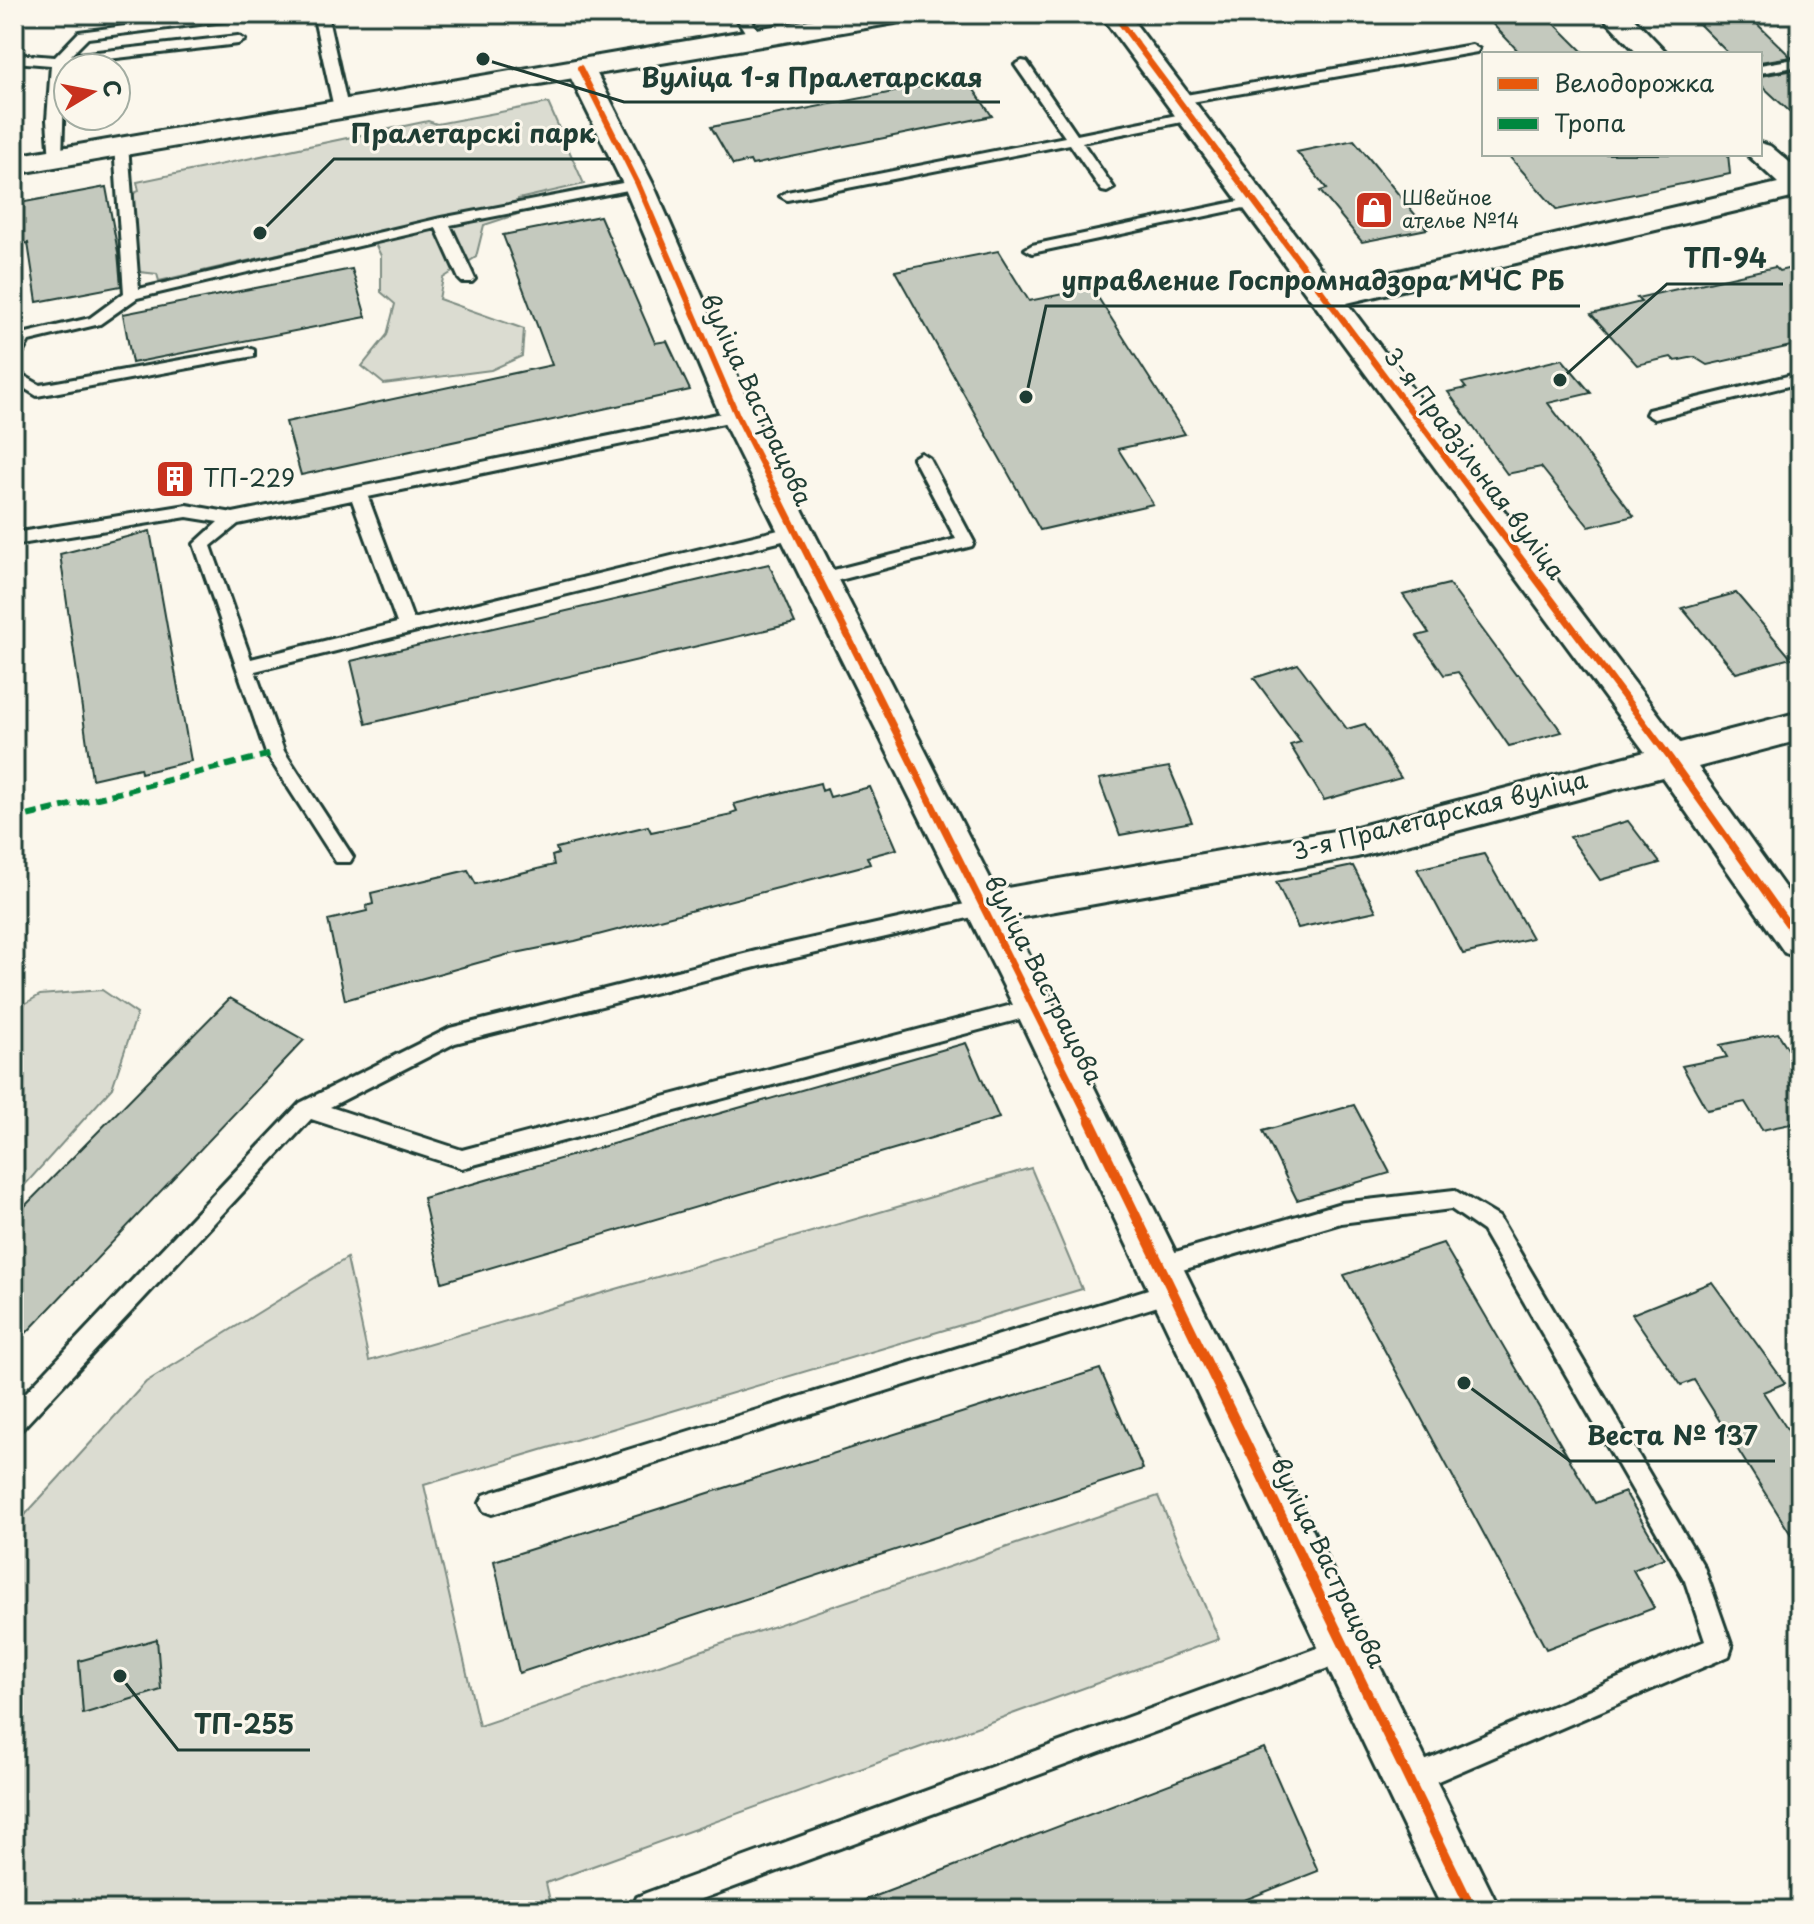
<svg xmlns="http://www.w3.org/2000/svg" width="1814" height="1924" font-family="'Playpen Sans',sans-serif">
<rect width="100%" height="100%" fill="#fbf7ec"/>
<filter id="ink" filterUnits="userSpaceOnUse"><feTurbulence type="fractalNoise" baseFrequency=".0125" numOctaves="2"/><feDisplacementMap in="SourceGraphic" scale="16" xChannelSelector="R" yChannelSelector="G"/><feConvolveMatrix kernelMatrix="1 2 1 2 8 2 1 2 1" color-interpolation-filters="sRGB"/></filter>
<g filter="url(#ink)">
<path fill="#dbdcd1" stroke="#7d8c82" stroke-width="2" d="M548 103 584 184 518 199V214L484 225 476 257 443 278 439 299 524 329 522 356 491 370 384 384 362 366 387 335 395 304 381 292V256L370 233 159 281 157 274 140 272 117 226 134 193 139 191 137 182 428 121 437 124Z
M102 990 137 1014 112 1088 14 1197V1010L40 995Z
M1031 1168 1082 1289 424 1485 479 1726 1158 1496 1219 1639 546 1883 552 1910H14V1527L146 1382 347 1258 369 1361Z"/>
<path fill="#c4c9be" stroke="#1f3d34" stroke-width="2" d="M1483 14H1545L1585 54H1521Z
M1689 14H1747L1791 57 1760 62V54H1729Z
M1800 69V121L1760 84V76Z
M966 78 992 116 752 165 750 161 733 165 711 127Z
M1354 140 1427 229 1362 242 1320 191 1327 189 1297 152Z
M1507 154H1728L1730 174 1557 210Z
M106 187 118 252 121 286 37 302 28 243 14 245V204Z
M600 216 655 343 667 341 690 390 301 475 286 422 552 365 503 235Z
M998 251 1029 301 1092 288 1185 434 1118 449 1153 504 1040 530 895 271Z
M1800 266V344L1707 365 1694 357 1675 361 1671 357 1637 365 1591 314 1641 302 1637 298 1775 267 1779 271Z
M352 269 366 317 132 363 123 314Z
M1562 359 1591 393 1548 403 1634 516 1589 527 1541 467 1507 474 1448 392 1466 388 1462 383Z
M150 531 191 761 141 773 140 768 92 779 60 554Z
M769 564 795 623 366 724 351 661Z
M1449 584 1516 675H1519L1562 732 1509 746 1458 672 1444 675 1417 636 1429 633 1403 595Z
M1736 593 1791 658 1736 673 1682 608Z
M1298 664 1347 729 1365 724 1401 778 1324 800 1290 745 1301 742 1254 678Z
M1169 767 1192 822 1120 835 1099 779Z
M820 783 822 791 827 789 830 797 870 787 897 849 867 857 870 864 575 941 506 955 345 1000 328 920 367 911 366 906 373 904 371 893 468 870 476 884 554 865 552 856 558 854 556 848 648 826 651 832 732 815 731 813 737 811 734 804Z
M1628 821 1660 863 1600 880 1570 837Z
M1484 854 1532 938 1463 954 1417 869Z
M1353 866 1376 911 1298 928 1276 882Z
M230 998 304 1040 14 1346V1217Z
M1778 1033 1800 1068V1122L1762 1130 1745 1102 1707 1110 1682 1066 1727 1057 1720 1045Z
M966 1043 999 1118 442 1282 423 1198Z
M1354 1105 1390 1173 1297 1200 1263 1131Z
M1443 1243 1595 1503 1625 1492 1664 1558 1633 1570 1654 1608 1546 1649 1344 1275Z
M1712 1282 1785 1383 1763 1392 1800 1449V1549L1694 1380 1681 1385 1632 1314Z
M1100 1369 1143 1469 519 1673 494 1561Z
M157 1639 161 1690 83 1714 79 1661Z
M1264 1748 1318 1871 1219 1910H847V1907Z"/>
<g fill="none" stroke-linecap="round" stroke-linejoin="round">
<defs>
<path id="service" d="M217 14H255L248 18 88 38 71 55 238 36 245 40 238 44 65 64 62 157 55 161 50 160 47 120 51 65 14 62V54L55 57 79 32Z
M313 14H327L348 108 346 111 334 108Z
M734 14H748L762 37 760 40H750Z
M1472 45 1479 49 1477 52 1180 104 1173 100 1180 96Z
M1800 58V66L1760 73V65Z
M1022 61 1027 62 1077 135 1192 112 1199 116 1192 120 1082 142 1114 188 1107 192 1102 191 1070 144 787 200 780 196 787 192 1065 137 1015 65Z
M121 141 128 145 139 289 441 218 638 180 645 184 638 188 450 225 475 279 472 282H462L459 279 436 228 137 298 100 324 29 341 20 357 14 359V340L18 335 90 318 124 293 114 145Z
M1253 198 1258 199V205L1032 253 1025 249 1032 245Z
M248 348 254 350V356L37 396 14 382V370L40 385Z
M1800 373V383L1654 419 1646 414 1648 410Z
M737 410 743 411V419L368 497 413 619 795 526 803 532 795 538 255 671 284 751 353 857 350 862H336L266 753 194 544 218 522 187 517 14 545V533L187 505 233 513ZM352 500 397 623 251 659 211 546 238 524Z
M921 453 929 458 974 542 972 546 820 585 814 583 811 579 814 575 956 539 913 458Z
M983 900 990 903 993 908 990 913 760 966 455 1043 330 1107 462 1150 1035 999 1042 1001 1045 1007 1042 1013 1035 1015 462 1168 311 1119 22 1429 14 1432V1405L300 1103 450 1028 760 950Z
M1454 1190 1499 1217 1704 1567 1732 1647 1729 1656 1410 1793 1401 1789 1397 1780 1401 1771 1705 1641 1685 1581 1483 1231 1451 1209 1341 1223 1162 1276 1154 1273 1151 1266 1154 1259 1162 1256 1341 1203Z
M1174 1281 1182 1284 1185 1291 1182 1298 1174 1301 492 1514 484 1511 480 1503 484 1495 492 1492Z
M1347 1637 1356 1640 1359 1649 1356 1658 1347 1661 672 1910H634L633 1906 637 1897 646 1893Z"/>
<path id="minor" d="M1100 14H1128L1334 286 1778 183 1747 154H1760V143L1770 146 1800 171V196L1347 303 1680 743 1800 712V740L1698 767 1800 909V958L1785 953 1662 777 1357 857 1011 919 1500 1910H1443L1014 1007 720 415 623 184 566 68 570 62 580 59 590 62 594 68 653 184 754 415 996 890 1357 827 1645 752Z
M1600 14H1630L1668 54H1638Z"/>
<path id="secondary" d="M844 14H909L905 20 895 23 14 174V156Z"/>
</defs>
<use href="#service" stroke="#1f3d34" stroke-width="6"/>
<use href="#minor" stroke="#1f3d34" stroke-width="6"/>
<use href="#secondary" stroke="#1f3d34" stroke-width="6"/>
<use href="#service" fill="#fbf7ec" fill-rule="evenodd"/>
<use href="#minor" fill="#fbf7ec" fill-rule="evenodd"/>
<use href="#secondary" fill="#fbf7ec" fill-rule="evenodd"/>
<path stroke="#00873e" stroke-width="6" stroke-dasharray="11 6" stroke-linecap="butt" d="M14 825 27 816 275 753"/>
<defs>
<path id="cycleway-far2" d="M1114 14 1473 494
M580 68 638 184 737 415 777 494"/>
<path id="cycleway-far1" d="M776 492 1091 1123
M1471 492 1670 758 1800 941"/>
<path id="cycleway" d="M1090 1121 1472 1910"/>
</defs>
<use href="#cycleway-far2" stroke="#fbf7ec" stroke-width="10"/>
<use href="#cycleway-far1" stroke="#fbf7ec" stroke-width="12"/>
<use href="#cycleway" stroke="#fbf7ec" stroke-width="15"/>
<use href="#cycleway-far2" stroke="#e8590c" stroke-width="6"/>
<use href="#cycleway-far1" stroke="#e8590c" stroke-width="7"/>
<use href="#cycleway" stroke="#e8590c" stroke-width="10"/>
</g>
</g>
<defs>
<symbol id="shop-square" viewBox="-11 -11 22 22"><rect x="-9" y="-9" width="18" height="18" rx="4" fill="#c8321e" stroke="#fbf7ec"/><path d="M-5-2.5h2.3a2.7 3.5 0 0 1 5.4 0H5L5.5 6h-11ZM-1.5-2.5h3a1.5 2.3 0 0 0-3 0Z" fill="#fff"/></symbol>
<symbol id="building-square" viewBox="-11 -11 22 22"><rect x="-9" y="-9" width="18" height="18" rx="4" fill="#c8321e" stroke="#fbf7ec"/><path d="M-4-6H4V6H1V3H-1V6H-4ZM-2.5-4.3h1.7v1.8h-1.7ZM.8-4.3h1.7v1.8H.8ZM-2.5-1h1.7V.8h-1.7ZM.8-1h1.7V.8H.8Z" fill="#fff"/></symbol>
</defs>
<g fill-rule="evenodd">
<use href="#shop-square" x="1352" y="188" width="44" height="44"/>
<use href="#building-square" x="153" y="457" width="44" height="44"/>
</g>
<g text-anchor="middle" stroke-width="6" stroke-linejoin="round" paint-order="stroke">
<g font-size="20" fill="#1f3d34" stroke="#fbf7ec" text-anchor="start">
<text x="1402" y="205">Швейное<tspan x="1402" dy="23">ателье №14</tspan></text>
</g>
<g font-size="24" fill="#1f3d34" stroke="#fbf7ec">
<text transform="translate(756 400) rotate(65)" y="8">вуліца Вастрацова</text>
<text transform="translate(1474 464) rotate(53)" y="8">3-я Прадзільная вуліца</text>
<text transform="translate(1440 816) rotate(-14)" y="8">3-я Пралетарская вуліца</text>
<text transform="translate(1043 980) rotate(63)" y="8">вуліца Вастрацова</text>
<text transform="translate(1328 1563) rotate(64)" y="8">вуліца Вастрацова</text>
</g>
<g font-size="24" fill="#1f3d34" stroke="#fbf7ec" text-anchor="start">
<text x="203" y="487">ТП-229</text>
</g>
</g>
<path fill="none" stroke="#1f3d34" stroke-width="3" d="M483 59L624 102H1000M260 233L334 159H611M1560 380L1667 284H1783M1026 397L1046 306H1580M1464 1383L1570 1461H1775M120 1676L178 1750H310"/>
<g fill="#1f3d34" stroke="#fbf7ec" stroke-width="3">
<circle cx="483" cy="59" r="8"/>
<circle cx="260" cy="233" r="8"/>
<circle cx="1560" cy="380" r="8"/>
<circle cx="1026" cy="397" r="8"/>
<circle cx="1464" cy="1383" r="8"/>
<circle cx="120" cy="1676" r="8"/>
</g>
<g font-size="26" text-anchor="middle" font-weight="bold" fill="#1f3d34" stroke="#fbf7ec" stroke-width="6" stroke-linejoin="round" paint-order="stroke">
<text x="812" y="87">Вуліца 1-я Пралетарская</text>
<text x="473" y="143">Пралетарскі парк</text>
<text x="1725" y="268">ТП-94</text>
<text x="1313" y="290">управление Госпромнадзора МЧС РБ</text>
<text x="1672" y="1445">Веста № 137</text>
<text x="244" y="1734">ТП-255</text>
</g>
<rect width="1814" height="1924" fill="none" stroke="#fbf7ec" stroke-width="48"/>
<rect x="24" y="24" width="1766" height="1876" fill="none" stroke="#1f3d34" stroke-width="3" filter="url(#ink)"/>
<rect x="1482" y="52" width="280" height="104" fill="#fbf7ec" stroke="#a3ada2" stroke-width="2"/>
<rect x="1498" y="78" width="40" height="12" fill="#e8590c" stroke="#a3ada2" stroke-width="2"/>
<text x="1554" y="92" font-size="24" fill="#1f3d34">Велодорожка</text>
<rect x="1498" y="118" width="40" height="12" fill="#00873e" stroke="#a3ada2" stroke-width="2"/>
<text x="1554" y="132" font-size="24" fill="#1f3d34">Тропа</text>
<g transform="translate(92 92) rotate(80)"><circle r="38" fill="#fbf7ec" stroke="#a3ada2" stroke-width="2"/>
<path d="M0-6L14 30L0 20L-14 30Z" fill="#c8321e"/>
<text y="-12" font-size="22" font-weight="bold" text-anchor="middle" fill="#1f3d34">С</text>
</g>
</svg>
